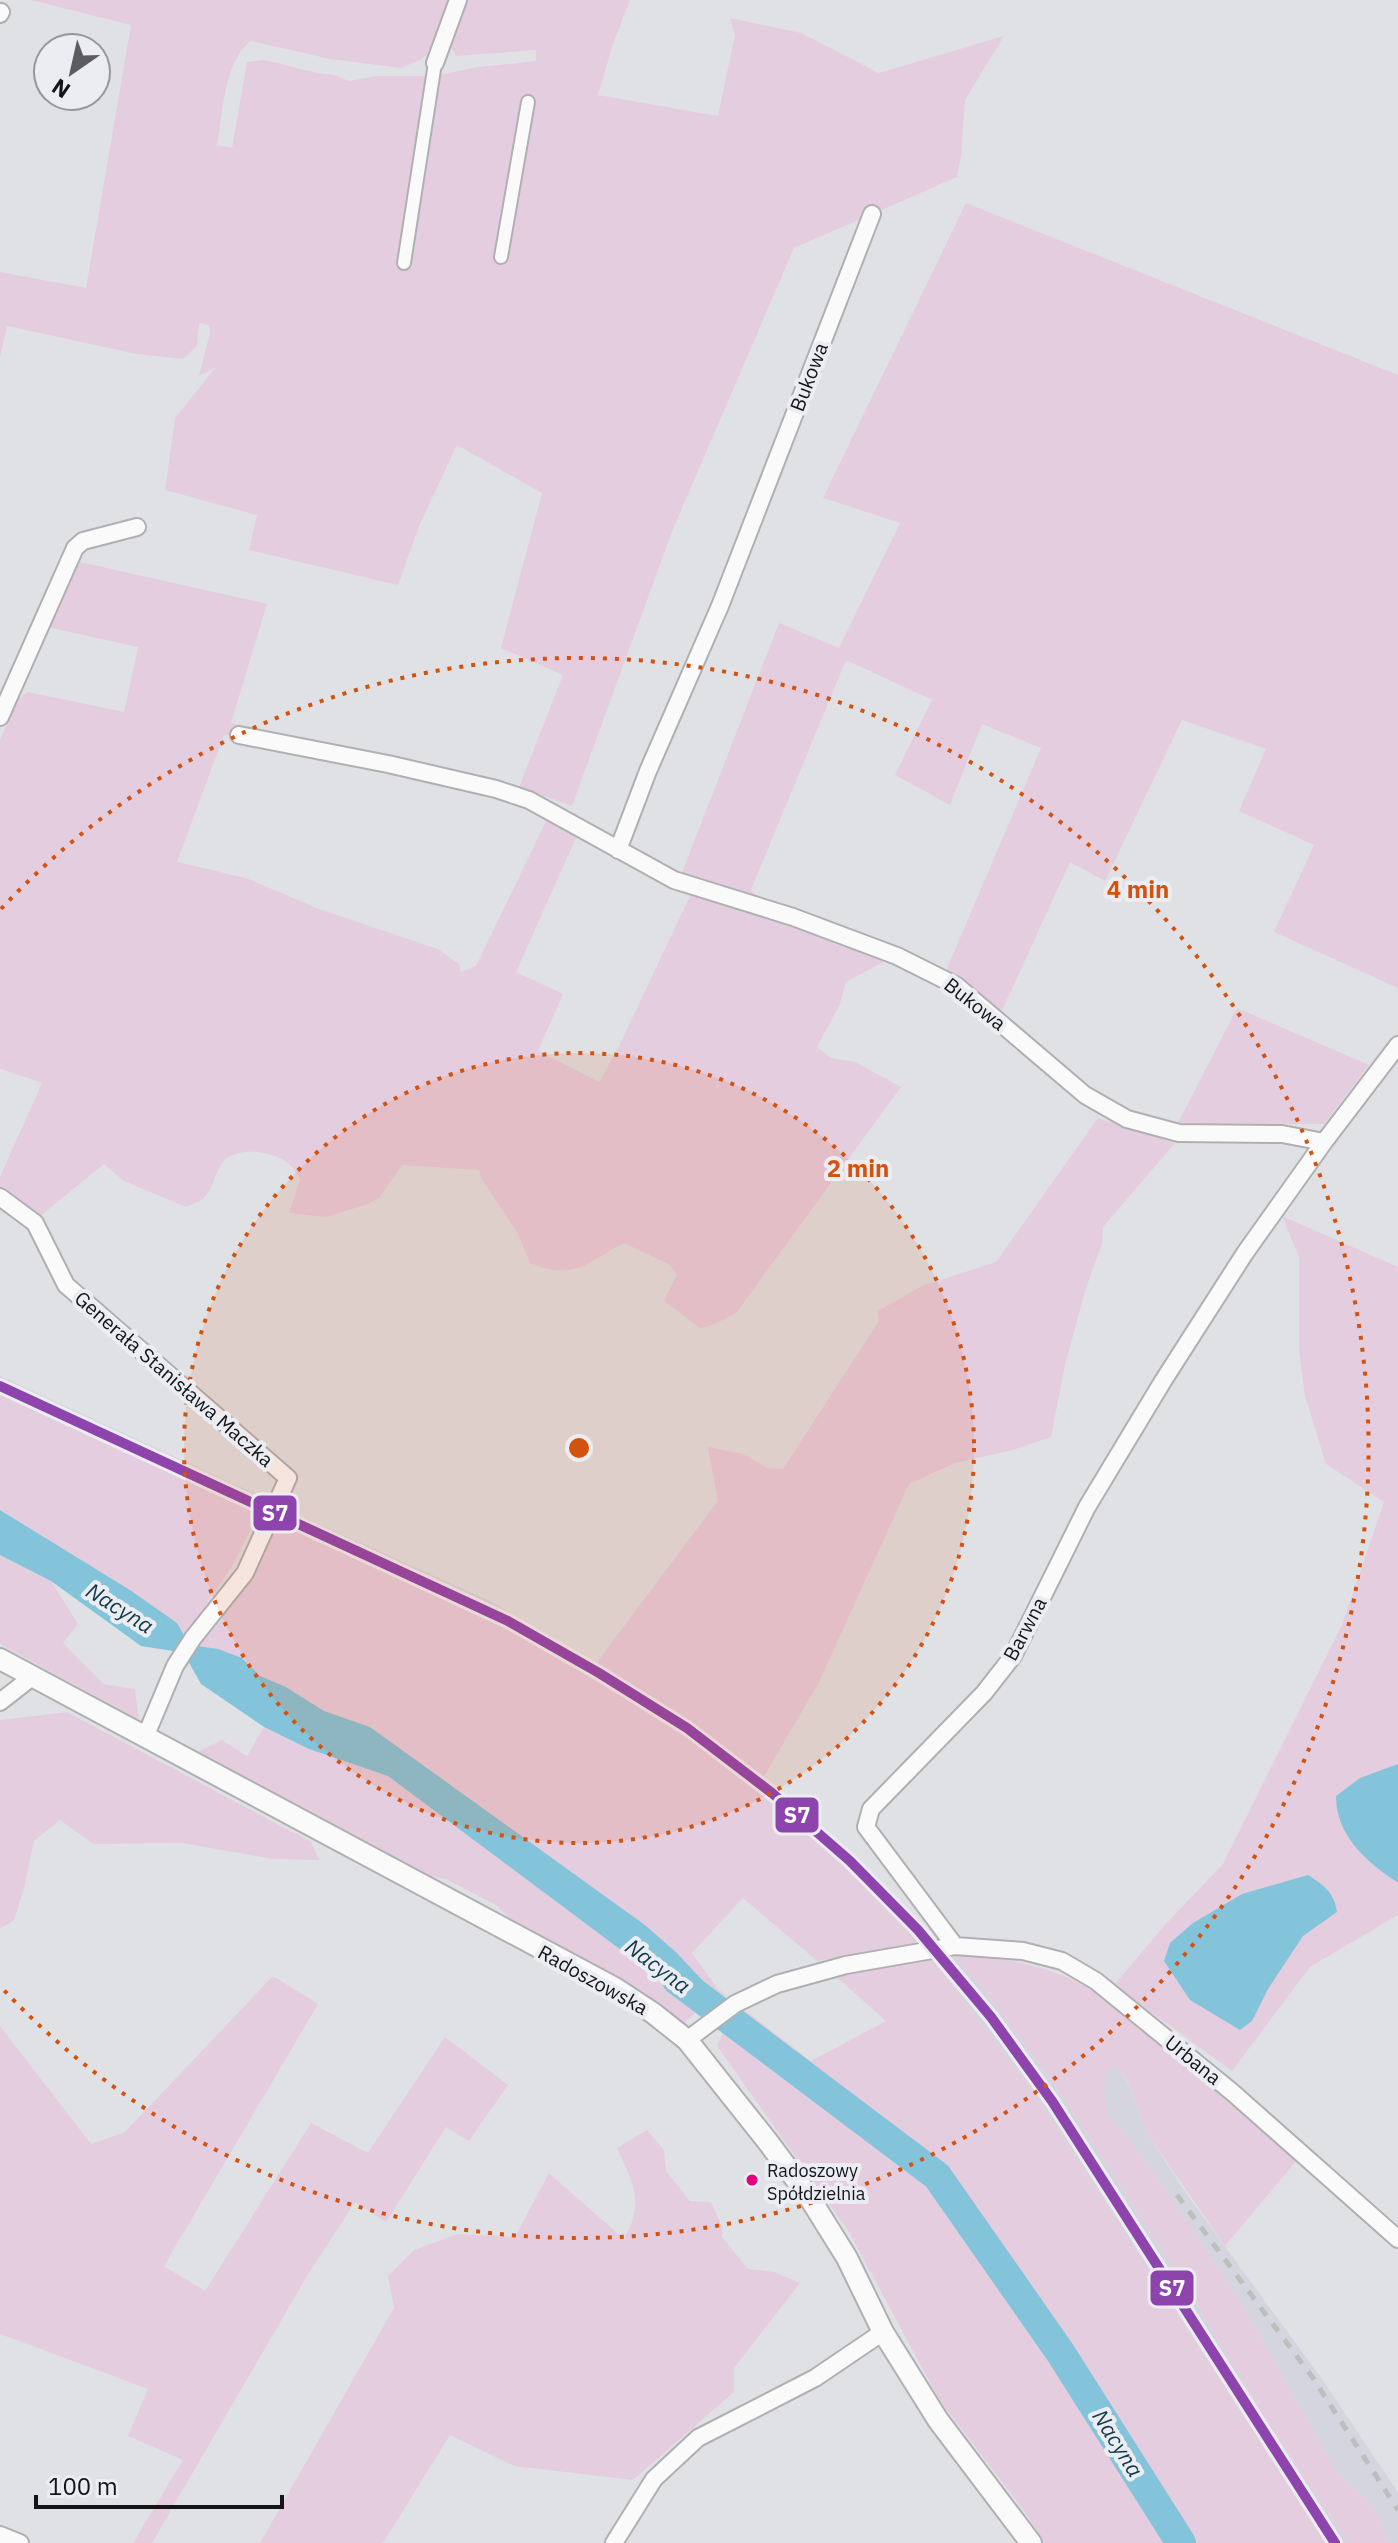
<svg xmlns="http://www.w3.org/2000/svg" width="1398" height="2543" font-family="'IBM Plex Sans',sans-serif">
<rect width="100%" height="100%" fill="#e0e1e4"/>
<path fill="#d4d5de" d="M0 1376 262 1497 260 1512 187 1481 0 1394Z
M283 1508 492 1602 646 1696 723 1746 810 1815 934 1936 920 1943 849 1869 752 1785 632 1700 528 1639 432 1591 277 1521Z
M949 1951 980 1985 1066 2101 1199 2308 1267 2422 1348 2543H1326L1038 2098 931 1957Z
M1115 2065 1127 2081 1148 2135 1186 2193 1324 2382 1398 2492V2543H1387L1380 2518 1366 2499 1338 2474 1237 2296 1176 2205 1122 2130 1112 2124 1103 2100 1105 2073Z"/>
<path fill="#e5cde0" d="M31 0H449L431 52 420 60 401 68 330 59 251 41C224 61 223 113 217 145L232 148 247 62 265 60 317 73 334 75 349 81 377 76H433L478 67 536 61V50L456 56 449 44 465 0H630L613 44 598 95 718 116 735 35 730 18 801 33 879 73 1004 36 965 100 961 156 957 177 794 248 673 529 572 806 519 787 563 675 501 648 542 493 457 445 419 526 398 585 249 550 257 515 165 490 175 418 216 367 199 376 210 333 209 325 199 323 197 346 183 359 137 354 7 326 0 357V272L86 288 131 25Z
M966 203 1398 375V988L1274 932 1314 845 1239 811 1266 749 1182 720 1105 881 1070 862 1000 1015 970 984 946 971 1041 748 982 724 950 805 895 775 932 700 846 660 751 890 757 896 766 899 744 896 681 875 779 623 839 648 900 523 823 498Z
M76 561 267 604 231 723 238 725 232 736 224 735 177 862 246 878 319 909 438 949 459 964 461 972 476 966 548 817 578 827 576 838 516 972 563 994 538 1051 599 1082 617 1050 691 894 746 913 812 932 887 960 846 982 840 1004 817 1047 831 1058 855 1062 901 1087 736 1313 713 1325 700 1328 664 1301 677 1274 668 1264 624 1243C585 1263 577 1281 530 1263L518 1234 481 1178 479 1170 402 1165 380 1197 368 1204 326 1217 289 1213 300 1179C297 1174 293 1168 289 1164 274 1151 238 1146 224 1161 215 1171 213 1190 203 1199 199 1202 191 1205 186 1207L124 1181 104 1164 39 1217 0 1189V1177L42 1083 0 1069V740L18 699 28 692 124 712 138 647 47 627Z
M1237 1008 1369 1065 1324 1124H1265L1243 1129 1211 1131 1178 1123Z
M1098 1118 1175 1143 1103 1227 1102 1244 1086 1288 1065 1365 1051 1437 1013 1450 955 1463 909 1484 819 1682 763 1778 723 1746 595 1665 718 1501 708 1447 743 1454 767 1468 783 1469 879 1321 878 1311 922 1286 996 1262Z
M1282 1216 1398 1267V1915L1310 1967 1232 2071 1114 1985 1164 1926 1223 1864 1342 1625 1384 1502 1326 1464 1305 1396 1299 1351V1257Z
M0 1394 187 1481 260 1512 232 1566 185 1637 130 1590 0 1510Z
M277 1521C362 1559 448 1595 529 1640 607 1683 683 1731 752 1786 813 1833 867 1888 920 1943L817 1961 743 1898 692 1953 718 1989 727 1996 718 1997 677 1953 645 1925 370 1727 324 1711 286 1687 260 1676 242 1658 197 1646 213 1630 250 1582Z
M0 1555 51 1581 78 1624 63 1643 104 1684 135 1689 139 1720 0 1644Z
M67 1712 311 1842 319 1860 273 1859 182 1843 94 1844 60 1820 34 1841 24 1888 14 1920 0 1929V1720Z
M264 1727 309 1749 388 1775 700 2009 684 2023 617 1980 516 1924 496 1905 446 1879 415 1873 193 1754 222 1740 247 1756Z
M949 1951C1004 1960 1052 1963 1099 1995L1298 2159 1225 2246 1148 2135 1127 2080 1115 2066 1105 2074C1104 2095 1102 2117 1122 2130L1176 2205 1237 2296 1338 2474 1366 2499 1380 2518 1387 2543H1348L1267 2422 1199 2308 1066 2101 980 1985Z
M931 1957 1038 2098 1326 2543H1187L1063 2346 942 2174 735 2019 742 2008 811 2061 886 2021 834 1975Z
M273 1976 318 2004 164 2266 205 2291 311 2123 368 2153 445 2037 508 2085 469 2141 446 2127 386 2222 355 2202 307 2276 152 2543H133L183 2460 128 2436 148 2389 0 2334V2026L91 2144 125 2132Z
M727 2025 932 2180 1055 2353 1173 2543H1045L1025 2512 940 2401 849 2232 717 2046Z
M647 2130 664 2150 666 2171 690 2201 711 2202 723 2229 722 2237 748 2269 774 2272 800 2283 734 2368V2392L633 2480 514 2466 450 2435 383 2543H260L394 2308 388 2276 414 2250 457 2234 515 2237 549 2173 624 2239C645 2202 633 2183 617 2148Z"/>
<path fill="#84c4da" d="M0 1510 130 1590 177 1623 185 1637 173 1651 141 1646 51 1581 0 1555Z
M197 1646 218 1649 242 1658 260 1676 286 1687 324 1711 370 1727 645 1925 677 1953 718 1997 700 2009 388 1776 309 1749 264 1727 201 1684 188 1661Z
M1398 1764V1882H1397C1366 1862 1336 1835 1336 1796L1360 1778Z
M1308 1875C1325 1886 1334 1892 1337 1912L1303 1936 1268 1989 1252 2021 1240 2030 1190 2000 1164 1961 1170 1943 1193 1923 1242 1894Z"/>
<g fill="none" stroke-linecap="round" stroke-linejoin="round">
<path stroke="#84c4da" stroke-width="30" d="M677 1980 937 2176 1060 2352 1181 2543"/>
<defs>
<path id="pedestrian" d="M501 257 528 102
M404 263 435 63"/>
<path id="minor" d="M0 14 1 12
M435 63 458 0
M0 717 75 548 83 541 137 527
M239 735 388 764 496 789 529 800 674 880 793 917 897 956 957 986 1085 1095 1127 1119 1179 1133 1282 1134 1324 1142
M618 850 648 771 720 606 872 214
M0 1197 35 1223 66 1285 288 1478 245 1573 193 1638 175 1666 146 1735
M0 1702 32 1677
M955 1946 866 1827 871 1809 984 1693 1013 1656 1087 1507 1163 1381 1245 1253 1324 1142 1398 1045
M687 2040 735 2004 777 1984 846 1965 955 1946 1023 1951 1062 1961 1096 1981 1232 2092 1398 2239
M0 2535 20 2543
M614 2543 654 2479 698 2438 815 2378 883 2332"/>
<path id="tertiary" d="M0 1659 615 1988 653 2013 687 2040 768 2142 809 2197 847 2258 883 2332 938 2420 1031 2543"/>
</defs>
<use href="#pedestrian" stroke="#b0b0b2" stroke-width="16"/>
<use href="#minor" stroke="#b0b0b2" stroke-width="20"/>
<use href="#tertiary" stroke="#b0b0b2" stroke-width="24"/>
<use href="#pedestrian" stroke="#fafafb" stroke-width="12"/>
<use href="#minor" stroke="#fafafb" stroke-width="16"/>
<use href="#tertiary" stroke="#fafafb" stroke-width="20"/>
<path stroke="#bebebf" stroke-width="5" stroke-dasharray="10 10" stroke-linecap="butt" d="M1177 2195 1313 2378 1398 2510"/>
<defs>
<path id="rail-1" d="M0 1386 508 1621 599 1673 687 1728 772 1793 850 1861 918 1930 991 2017 1052 2101 1335 2543"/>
</defs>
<use href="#rail-1" stroke="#ecedf3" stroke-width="16"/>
<use href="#rail-1" stroke="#8e44ad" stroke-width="10"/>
</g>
<circle cx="579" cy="1448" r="395" fill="#d3520d" fill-opacity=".12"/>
<g fill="none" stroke="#d3520d" stroke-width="4" stroke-dasharray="4 8">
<circle cx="579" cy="1448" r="395"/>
<path d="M1 909A790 790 0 1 1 1 1987"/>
</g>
<circle fill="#e5007d" stroke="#ecedf3" stroke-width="3" cx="752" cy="2180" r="7"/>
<g text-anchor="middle" stroke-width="8" stroke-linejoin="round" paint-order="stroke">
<g font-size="18" fill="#151517" stroke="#ecedf3" text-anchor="start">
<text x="767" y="2177">Radoszowy<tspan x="767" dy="23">Spółdzielnia</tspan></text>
</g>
<g font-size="20" fill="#151517" stroke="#ecedf3">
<text transform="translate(809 377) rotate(-69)" y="7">Bukowa</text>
<text transform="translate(975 1004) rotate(38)" y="7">Bukowa</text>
<text transform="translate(174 1379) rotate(41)" y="7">Generała Stanisława Maczka</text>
<text transform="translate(1025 1629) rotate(-62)" y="7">Barwna</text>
<text transform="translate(593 1980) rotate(29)" y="7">Radoszowska</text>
<text transform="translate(1193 2060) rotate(39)" y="7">Urbana</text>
</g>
<g font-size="22" font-style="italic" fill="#113b48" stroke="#ecedf3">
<text transform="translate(120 1608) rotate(32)" y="8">Nacyna</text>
<text transform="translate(658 1966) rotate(37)" y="8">Nacyna</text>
<text transform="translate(1118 2443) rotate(58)" y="8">Nacyna</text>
</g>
</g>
<circle cx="579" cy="1448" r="12" fill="#d3520d" stroke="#ecedf3" stroke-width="4"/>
<g font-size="24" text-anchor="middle" font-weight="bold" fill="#d3520d" stroke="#ecedf3" stroke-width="8" stroke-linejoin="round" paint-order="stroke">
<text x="1138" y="898">4 min</text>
<text x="858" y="1177">2 min</text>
</g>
<g stroke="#ecedf3" stroke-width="3">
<rect x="252" y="1494" width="46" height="38" rx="8" fill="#8e44ad"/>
<rect x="774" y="1796" width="46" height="38" rx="8" fill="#8e44ad"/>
<rect x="1149" y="2269" width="46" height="38" rx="8" fill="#8e44ad"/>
</g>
<g font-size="22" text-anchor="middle" font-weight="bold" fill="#fff">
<text x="275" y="1521">S7</text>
<text x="797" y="1823">S7</text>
<text x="1172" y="2296">S7</text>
</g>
<g transform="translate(72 72) rotate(214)"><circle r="38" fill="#ecedf3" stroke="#96979b" stroke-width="2"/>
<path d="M0-6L14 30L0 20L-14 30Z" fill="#5c5c5f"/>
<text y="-12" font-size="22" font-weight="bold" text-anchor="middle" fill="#151517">N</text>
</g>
<path d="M36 2495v12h246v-12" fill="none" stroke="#151517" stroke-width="4"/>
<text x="48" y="2495" font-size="24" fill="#151517" stroke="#ecedf3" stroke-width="6" paint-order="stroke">100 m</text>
</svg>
